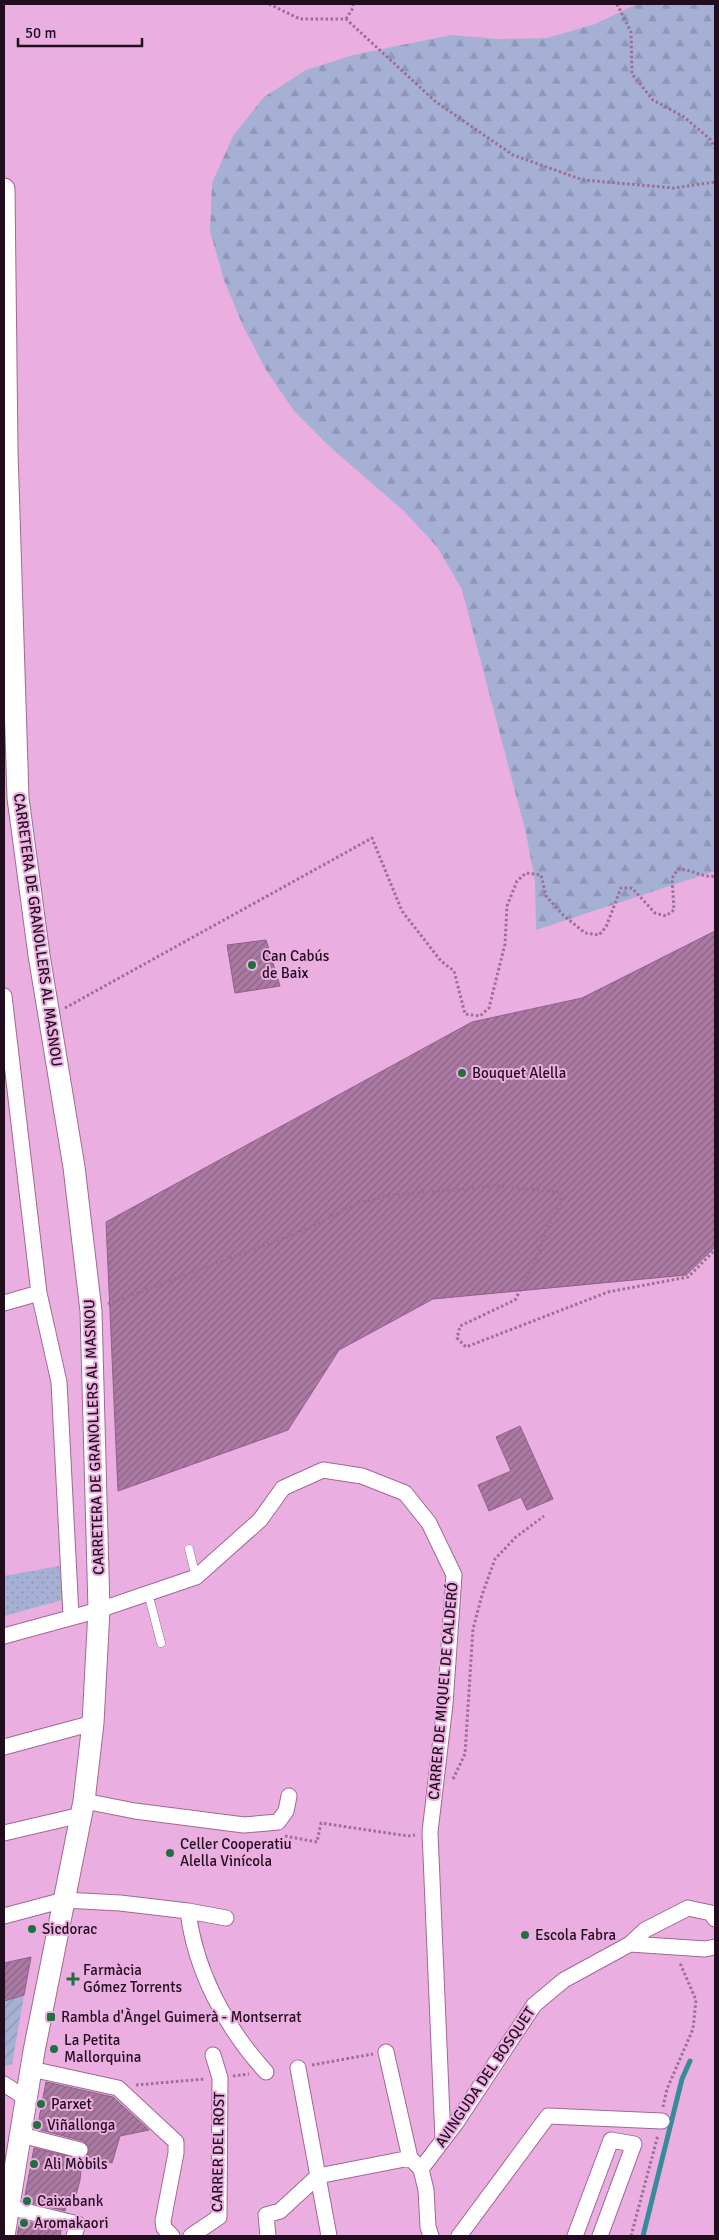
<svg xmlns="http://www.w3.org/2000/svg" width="719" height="2240" font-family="Signika,sans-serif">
<defs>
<pattern id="forest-firs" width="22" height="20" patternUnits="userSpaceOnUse" patternTransform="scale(1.25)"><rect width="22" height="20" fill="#a6b0d4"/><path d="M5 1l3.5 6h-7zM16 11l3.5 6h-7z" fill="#8f96b6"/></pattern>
<pattern id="park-dots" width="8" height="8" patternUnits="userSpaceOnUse" patternTransform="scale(1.25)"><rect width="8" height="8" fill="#a6b0d4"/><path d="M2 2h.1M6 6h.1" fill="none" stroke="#8f96b6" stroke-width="1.8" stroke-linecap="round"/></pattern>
<pattern id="garden-furrows" width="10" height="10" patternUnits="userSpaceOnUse" patternTransform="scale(1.25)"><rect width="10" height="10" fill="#a6b0d4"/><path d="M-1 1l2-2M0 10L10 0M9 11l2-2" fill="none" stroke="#8f96b6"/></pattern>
<pattern id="building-hatch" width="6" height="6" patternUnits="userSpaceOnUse" patternTransform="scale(1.25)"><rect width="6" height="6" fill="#ab7aa3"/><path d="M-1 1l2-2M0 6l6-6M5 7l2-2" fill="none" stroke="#8b6284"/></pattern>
</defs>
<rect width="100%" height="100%" fill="#eaafe0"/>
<path fill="url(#forest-firs)" d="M637 4H715V871L536 930 535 882 526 833 462 590 438 548 405 512 329 446 294 411 266 370 243 326 224 280 210 231 212 183 233 136 264 97 306 70 353 55 451 35 499 39 547 38 595 24Z"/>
<path fill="url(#park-dots)" d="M64 1565 66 1599 4 1616V1576Z"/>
<path fill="url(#garden-furrows)" d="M24 1995 12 2064 5 2066 4 2001Z"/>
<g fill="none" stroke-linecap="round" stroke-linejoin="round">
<path stroke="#398b9b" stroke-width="5" d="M643 2236 682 2079 690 2061"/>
</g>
<path fill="url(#building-hatch)" stroke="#935d8a" d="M715 931V1247L686 1275 433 1299 339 1350 288 1430 118 1491 106 1222 472 1022 582 998Z
M266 940 280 986 235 993 227 945Z
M520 1426 553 1499 527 1510 521 1497 489 1511 478 1485 511 1471 496 1437Z
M31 1957 24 1995 4 2001V1963Z
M46 2082 113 2097 149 2130 120 2136 112 2163 87 2156 89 2147 83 2141 37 2129Z
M34 2148 82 2159 80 2180 73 2206 66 2204 65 2211 24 2201Z
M20 2220 61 2230 60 2236H17Z"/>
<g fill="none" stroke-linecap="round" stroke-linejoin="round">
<defs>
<path id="lane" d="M189 1549 196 1577
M148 1593 161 1643"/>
<path id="street" d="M4 996 39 1293 59 1382 71 1616
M4 1303 39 1293
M4 1636 99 1610 196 1577 260 1520 283 1488 323 1470 362 1476 405 1493 429 1523 454 1575 445 1704 430 1832 443 2140
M4 1747 93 1723
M84 1801 135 1811 244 1825 278 1822 286 1811 289 1796
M4 1833 81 1815
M188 1911 226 1918
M4 1916 64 1900 120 1903 188 1911C195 1970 225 2027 266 2072
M630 1944 705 1949 715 1947
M386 2052 410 2158
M298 2068 329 2236
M31 2069 118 2088 176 2142V2153L163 2221 164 2228 172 2236
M4 2084 27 2099
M21 2135 80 2150
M421 2169 456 2123 534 2005 564 1980 630 1944 645 1930 688 1908 711 1913 715 1919
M421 2169 426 2190 428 2227 431 2236
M8 2207 78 2224 74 2236
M191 2236 219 2217 220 2078 213 2055
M268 2236 266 2215 280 2211 318 2176 410 2158 421 2169
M459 2236 548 2116 662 2121
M575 2236 611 2140 634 2144 600 2236"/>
<path id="secondary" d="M4 189 7 451 18 798 39 955 74 1167 91 1311 99 1610 93 1723 84 1801 34 2051 4 2236"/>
</defs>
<use href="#lane" stroke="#9f6896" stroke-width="9"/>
<use href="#street" stroke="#9f6896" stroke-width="17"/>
<use href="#secondary" stroke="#9f6896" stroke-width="23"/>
<path stroke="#9b6f94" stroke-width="3" stroke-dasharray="2.5 2.5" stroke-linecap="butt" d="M269 4 300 19H346L436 102 513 155 583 180 674 188 715 182
M617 4 631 32 632 74 653 100 684 117 710 139 715 148
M346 19 353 8V4
M65 1008 372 838 402 911 441 961 454 971 465 1014 480 1016 489 1008 505 944 507 906 517 881 526 873 541 875 546 896 563 915 585 933 599 935 606 927 621 888H632L655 913 666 916 674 910 672 878 678 869C692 869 702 878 715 876
M108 1304 305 1230 358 1203 394 1195 497 1186 560 1192 561 1202 547 1228 535 1262 515 1300 460 1326 457 1338 466 1347 608 1292 688 1277 715 1250
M453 1779 465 1754 473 1629 482 1595 495 1559 516 1537 544 1516
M285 1836 317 1842 321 1823 408 1836 415 1835
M312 2065 373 2054
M233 2076 249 2074
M136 2085 205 2079
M663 2107 667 2089 693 2029 696 2000 680 1963
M631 2236 658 2135"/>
<use href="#lane" stroke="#fff" stroke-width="8"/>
<use href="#street" stroke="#fff" stroke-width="15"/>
<use href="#secondary" stroke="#fff" stroke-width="21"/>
</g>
<g fill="#206f3f" stroke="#eaafe0" stroke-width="2">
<circle cx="252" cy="965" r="5"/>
<circle cx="462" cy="1073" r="5"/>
<circle cx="170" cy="1853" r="5"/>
<circle cx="32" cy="1929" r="5"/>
<circle cx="525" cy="1935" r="5"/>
<path d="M70.5 1971.5h5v5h5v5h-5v5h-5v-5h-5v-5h5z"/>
<rect x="46" y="2012" width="10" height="10" rx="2.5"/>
<circle cx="54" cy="2049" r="5"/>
<circle cx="41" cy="2104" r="5"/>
<circle cx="37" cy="2125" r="5"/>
<circle cx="34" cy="2164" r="5"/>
<circle cx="27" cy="2201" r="5"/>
<circle cx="24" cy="2223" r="5"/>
</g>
<g text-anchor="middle" stroke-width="4" stroke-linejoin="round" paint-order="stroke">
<g font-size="15" fill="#220d1f" stroke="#eaafe0">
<text transform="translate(38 930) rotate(82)" y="5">CARRETERA DE GRANOLLERS AL MASNOU</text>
<text transform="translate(94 1437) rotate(-92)" y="5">CARRETERA DE GRANOLLERS AL MASNOU</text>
<text transform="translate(443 1691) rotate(-85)" y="5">CARRER DE MIQUEL DE CALDERÓ</text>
<text transform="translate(485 2077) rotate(-56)" y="5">AVINGUDA DEL BOSQUET</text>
<text transform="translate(218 2152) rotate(-89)" y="5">CARRER DEL ROST</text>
</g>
<g font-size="15" fill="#220d1f" stroke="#eaafe0" text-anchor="start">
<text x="262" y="961">Can Cabús<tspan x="262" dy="17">de Baix</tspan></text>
<text x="472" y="1078">Bouquet Alella</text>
<text x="180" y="1849">Celler Cooperatiu<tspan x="180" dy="17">Alella Vinícola</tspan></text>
<text x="42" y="1934">Sicdorac</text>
<text x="535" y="1940">Escola Fabra</text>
<text x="83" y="1975">Farmàcia<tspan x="83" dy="17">Gómez Torrents</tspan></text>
<text x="61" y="2022">Rambla d'Àngel Guimerà - Montserrat</text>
<text x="64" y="2045">La Petita<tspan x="64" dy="17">Mallorquina</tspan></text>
<text x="51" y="2109">Parxet</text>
<text x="47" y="2130">Viñallonga</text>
<text x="44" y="2169">Ali Mòbils</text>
<text x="37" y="2206">Caixabank</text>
<text x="34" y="2228">Aromakaori</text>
</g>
</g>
<rect width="719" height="2240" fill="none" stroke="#220d1f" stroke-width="10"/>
<path d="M18 38v8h124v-8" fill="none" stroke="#220d1f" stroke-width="2.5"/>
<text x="25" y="38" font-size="15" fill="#220d1f" stroke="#eaafe0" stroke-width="4" paint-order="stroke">50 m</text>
</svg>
